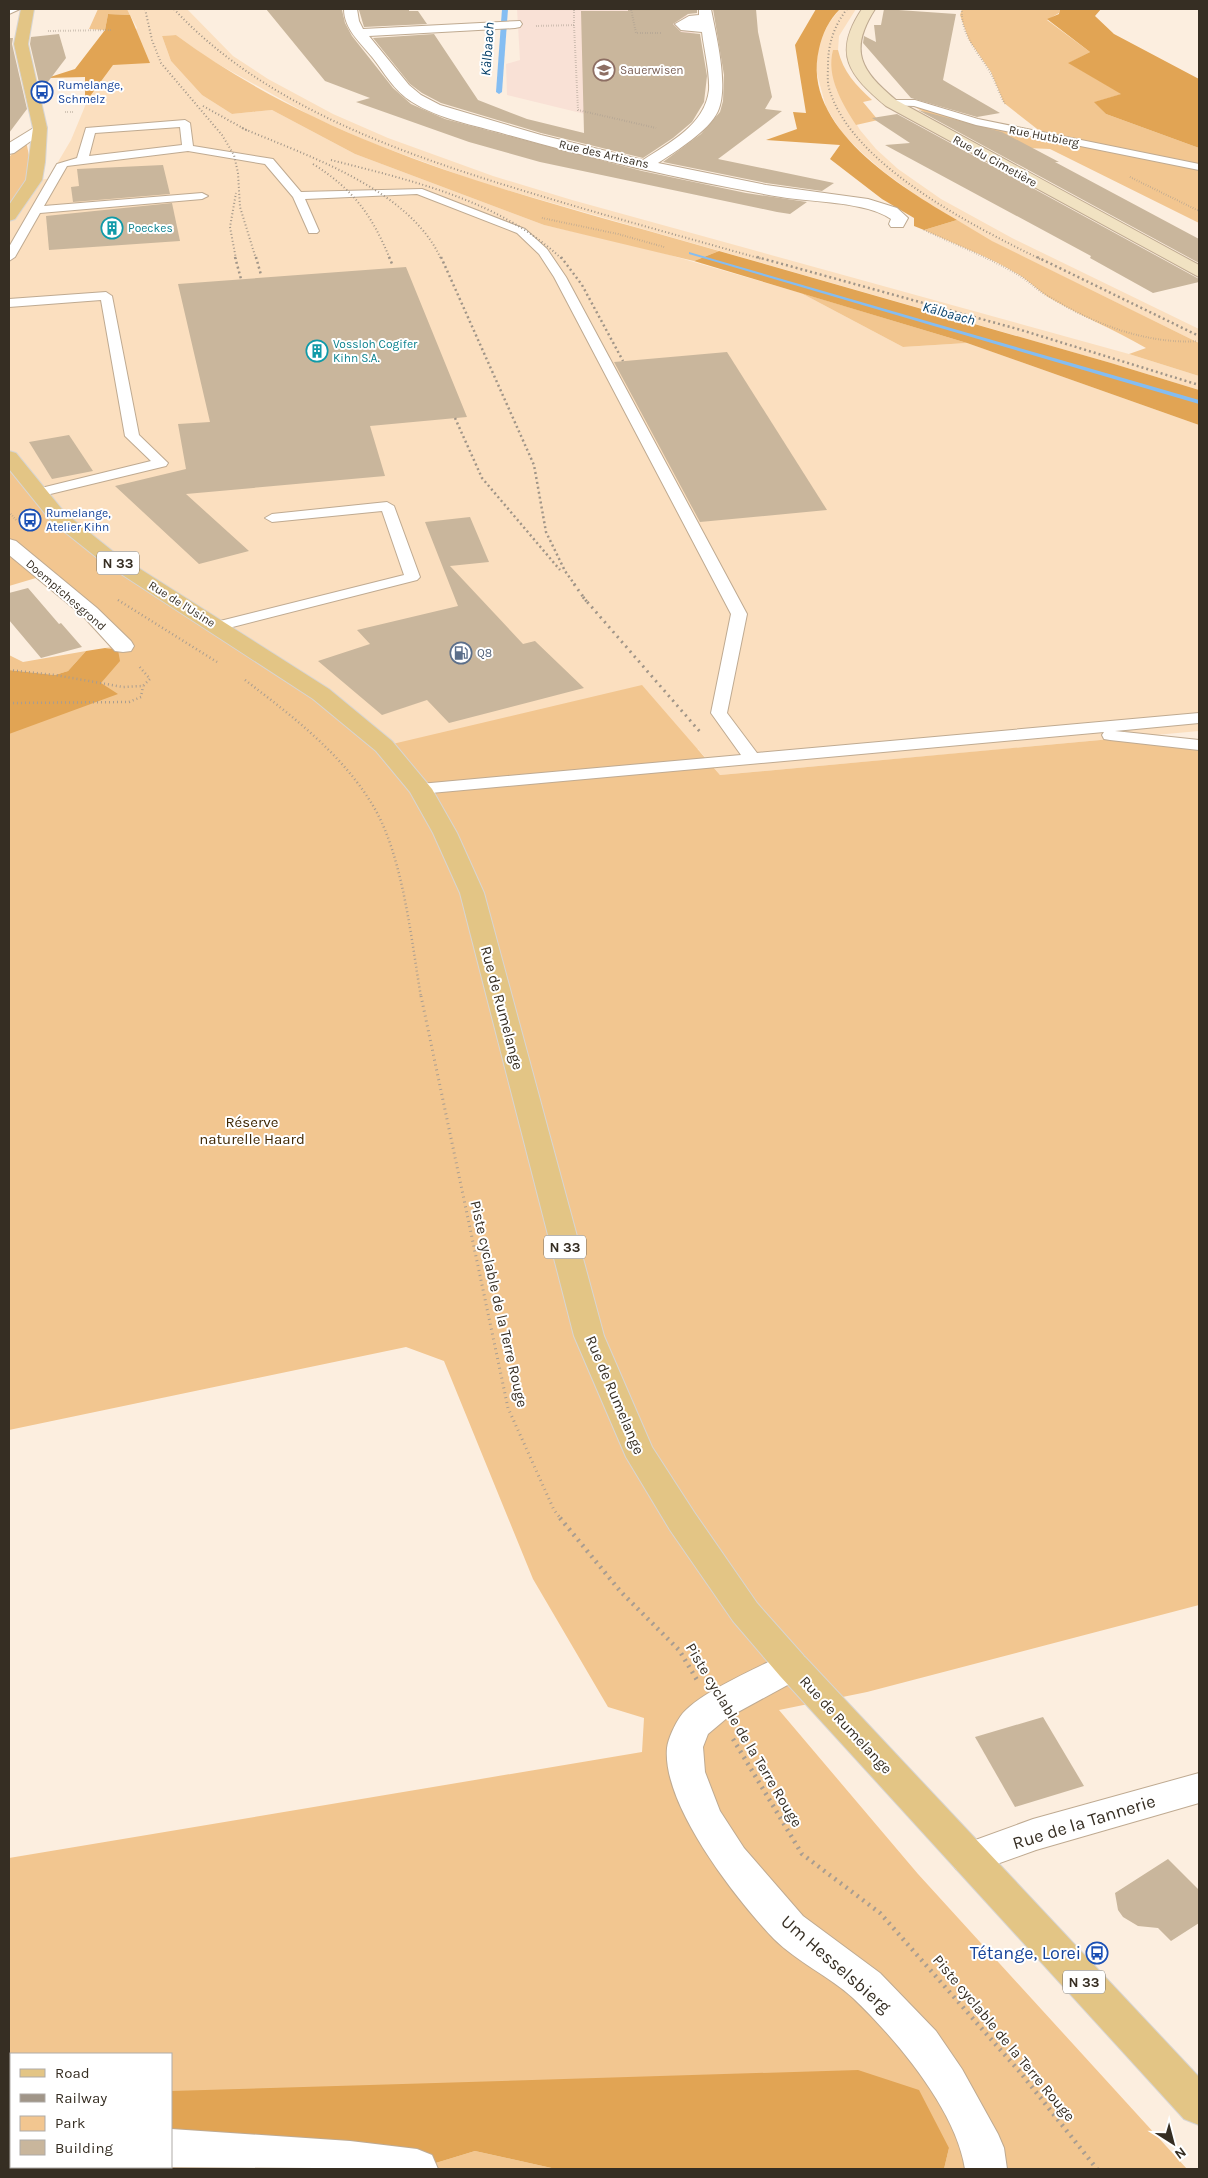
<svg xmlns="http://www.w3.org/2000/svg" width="1208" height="2178" font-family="Karla,sans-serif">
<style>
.built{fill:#fbdfbf}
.education{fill:#f9e1d6}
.green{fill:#f2c690}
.forest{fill:#e1a454}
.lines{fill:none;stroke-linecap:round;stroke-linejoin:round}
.stream{fill:#84bdf2;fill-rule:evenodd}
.building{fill:#c9b69c}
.lane-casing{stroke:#bfaa91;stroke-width:2}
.street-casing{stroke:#bfaa91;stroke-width:2}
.secondary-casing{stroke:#bfaa91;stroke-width:2}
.primary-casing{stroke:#d7d5d3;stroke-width:2}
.path-far3{stroke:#a99d90;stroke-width:2;stroke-dasharray:0.5 2;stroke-linecap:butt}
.path-far2{stroke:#a99d90;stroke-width:2.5;stroke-dasharray:1 3;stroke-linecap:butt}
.path-far1{stroke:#a99d90;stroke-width:3;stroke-dasharray:1 4;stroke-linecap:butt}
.path{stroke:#a99d90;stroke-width:4.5;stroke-dasharray:2 5;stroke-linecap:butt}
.lane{fill:#fff;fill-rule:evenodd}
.street{fill:#fff;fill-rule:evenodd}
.secondary{fill:#f1e2c2;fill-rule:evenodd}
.primary{fill:#e3c585;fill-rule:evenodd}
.rail-far2{stroke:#a09588;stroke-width:2;stroke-dasharray:1 2.5;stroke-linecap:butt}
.rail-far1{stroke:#a09588;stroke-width:2.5;stroke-dasharray:2 3;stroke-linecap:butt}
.rail{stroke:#a09588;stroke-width:3;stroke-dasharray:2 4.5;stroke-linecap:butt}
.labels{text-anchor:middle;stroke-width:4;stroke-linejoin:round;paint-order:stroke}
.far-education-label{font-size:12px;fill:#785e54;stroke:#fff;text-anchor:start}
.far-transit-label{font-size:12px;fill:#164399;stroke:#fff;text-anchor:start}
.far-street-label{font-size:12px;fill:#362e23;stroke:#fff}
.far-culture-label{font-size:12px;fill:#0d838f;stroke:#fff;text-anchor:start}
.far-service-label{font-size:12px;fill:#4e5e75;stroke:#fff;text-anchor:start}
.far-water-label{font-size:14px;font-style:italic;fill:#06406a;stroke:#fff}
.shield{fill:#fff;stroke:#726d65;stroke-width:1}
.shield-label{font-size:14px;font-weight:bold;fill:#362e23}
.street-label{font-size:15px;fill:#362e23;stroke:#fff}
.park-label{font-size:15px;fill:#3f2703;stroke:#fff}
.near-street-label{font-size:18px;fill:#362e23;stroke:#fff}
.near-transit-label{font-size:18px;fill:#164399;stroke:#fff;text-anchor:end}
</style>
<rect width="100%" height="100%" fill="#fceedf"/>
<g class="built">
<polygon points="127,9 187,9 233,56 268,79 333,114 388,138 493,176 572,200 1129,354 1199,376 1199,390 1111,363 479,182 372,143 315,118 209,59 176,35 162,36 171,61 202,95 232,114 272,110 355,154 544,225 642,247 801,293 903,347 967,343 1199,425 1199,731 720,775 698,749 384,746 108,557 38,493 9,457 9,216 34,180 48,179 71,140 88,99 137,28"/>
<polygon points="840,9 856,9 839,36 838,50 833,50 836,89 860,130 876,149 898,169 941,199 1012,238 1199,329 1199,343 991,241 927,203 884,172 860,151 842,133 826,107 817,74 816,59 821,39 829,23"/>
</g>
<polygon class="education" points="517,9 689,9 686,18 680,19 675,24 680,28 694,31 705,88 675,136 507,95 506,64 520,60"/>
<g class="green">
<polygon points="98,9 127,9 130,15 108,14 105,30 89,29"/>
<polygon points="962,9 1060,9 1059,13 1047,20 1090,52 1069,63 1122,94 1095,102 1106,114 1199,148 1199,223 1050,149 987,146 913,106 915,103 937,112 1041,132 1004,103 991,72 969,40 960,15"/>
<path d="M176 35C335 153 532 197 719 251L694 261 544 225 355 154 272 110 232 114 202 95 171 61 162 36Z"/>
<path d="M833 50H838C843 72 856 85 872 100L863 102 878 120 856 125C842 103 826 77 833 50Z"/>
<polygon points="26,141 34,180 9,216 9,157"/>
<path d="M957 220 992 241 1199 343V376L1129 354 1146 348C1114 329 1080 316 1048 297 1039 291 1030 282 1021 276 991 257 956 245 924 230Z"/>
<polygon points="801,293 967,343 903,347"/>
<polygon points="9,457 58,517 384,746 642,685 720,775 1133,737 1199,745 1199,1605 867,1692 779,1710 918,1874 1187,2169 944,2169 949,2148 171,2091 171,2054 11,2054 11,2080 9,2080 9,1858 642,1752 644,1718 608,1707 533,1579 444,1361 406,1347 9,1430 9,722 100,683 118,650 105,648 122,646 46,575 9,586"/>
<polygon points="86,651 68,671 55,675 9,670 9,655 23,662"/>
<polygon points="9,2135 11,2135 11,2167 171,2167 278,2156 281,2169 9,2169"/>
<polygon points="475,2151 556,2169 416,2169"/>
</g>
<g class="forest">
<path d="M816 9H840C829 20 822 34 819 49 800 127 901 187 957 220L924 230 914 226V218L882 199 830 159 840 145 766 140 797 129 793 112 806 113 795 45Z"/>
<polygon points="1060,9 1101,9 1095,16 1114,34 1199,79 1199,148 1106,114 1094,102 1121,94 1068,63 1090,52 1047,19 1059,14"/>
<polygon points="108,14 130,15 150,63 113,65 88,99 85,99 85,77 47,78 75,69 105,30"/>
<polygon points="719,251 1111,363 1199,390 1199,425 967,343 694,261"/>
<polygon points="105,648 118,650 120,661 101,683 118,694 9,734 9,670 55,675 68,671 86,651"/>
<polygon points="858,2070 919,2090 949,2148 944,2169 556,2169 475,2151 416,2169 281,2169 278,2156 171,2148 171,2091"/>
</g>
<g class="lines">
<g class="stream">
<polygon points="502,9 508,9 502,92 499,94 496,92"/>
<polygon points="689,252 1199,400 1199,404 689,254"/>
</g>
</g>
<g class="building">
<polygon points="266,9 342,10 345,23 352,36 393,88 411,104 445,119 642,171 746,193 807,202 790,214 777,212 540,162 469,142 356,102 370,98 325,81"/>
<polygon points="409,9 409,11 418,11 427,24 364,27 359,10"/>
<polygon points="628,9 697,9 697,13 688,14 673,24 681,32 700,34 707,76 704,102 692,122 673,138 643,158 541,133 441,103 422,93 410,84 373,38 434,34 478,100 527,119 584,133 581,11 628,11"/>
<polygon points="713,9 756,9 758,32 772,97 765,109 782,111 718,159 834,183 822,191 766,183 663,162 701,134 720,112 723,101 724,75"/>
<polygon points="884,9 956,14 943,80 1000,113 977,117 911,98 863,43 864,36 876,42 874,25 881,25"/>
<polygon points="59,34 66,58 41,91 30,44 31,37"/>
<polygon points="9,38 13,38 12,44 27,109 9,133"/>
<polygon points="918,110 1002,132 1059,162 1055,162 1199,239 1199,263"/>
<polygon points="897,114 1199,279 1199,282 1153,293 1090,258 1091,256 885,145 910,143 872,118"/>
<polygon points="163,165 170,194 73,202 71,187 79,186 77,169"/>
<polygon points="172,203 180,241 49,250 46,216"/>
<polygon points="406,267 467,417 370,426 385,476 186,494 249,551 199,564 115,486 186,469 178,424 210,422 178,284"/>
<polygon points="727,352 827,510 700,522 614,362"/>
<polygon points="69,435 93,471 52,479 29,442"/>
<polygon points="470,517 489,562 450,566 523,644 535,641 584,688 449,723 427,700 382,715 318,661 370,644 357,630 458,606 425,522"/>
<polygon points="28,588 59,624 61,623 82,647 41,658 9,620 9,593"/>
<polygon points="1043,1717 1084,1786 1015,1807 975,1737"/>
<polygon points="1168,1859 1199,1890 1199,1923 1171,1941 1158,1928 1138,1926 1123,1917 1118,1910 1115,1893"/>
</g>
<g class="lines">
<g class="lane-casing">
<g id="lane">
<polygon points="891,100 915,100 978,119 1199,164 1199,170 976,125 914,106 887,105 886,103"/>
<path d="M185 120 190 123 193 146 273 159 301 192 422 189 525 229 547 249 566 277 747 614 727 713 757 753 1199 713V723L1115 731 1199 740V750L1110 740 1104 739 1102 735 1104 732 420 794 414 793 411 789 414 785 420 784 741 755 711 713 731 614 554 277 539 254 517 233 417 194 305 199 319 231 317 233H309L293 197 265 164 188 151 67 166 44 206 202 193 208 196 202 199 40 213 15 257 9 261V247L57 164 77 158 86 128ZM180 127 182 145 89 156 95 133Z"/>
<polygon points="106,292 112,296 139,435 168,463 166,466 38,497 33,496 31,493 33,490 151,461 125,436 101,300 9,307 9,299"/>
<polygon points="387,502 394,506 420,577 417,580 217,631 212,629 209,626 212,623 404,575 382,511 272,522 265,518 272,514"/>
</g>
</g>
<g class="street-casing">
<g id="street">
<polygon points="9,9 20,9 9,14"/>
<path d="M344 9H357L359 21 363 29 520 21 522 24 520 27 515 28 369 36 409 85 421 95 440 105 541 135 643 160C669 143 705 125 709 90 710 72 704 50 702 32L681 30 675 24 689 16 699 15V9H711C716 35 729 86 718 111 709 131 676 151 658 163L766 185 868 199 897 208 908 218 903 227H891L889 224 891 219C867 202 812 202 781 197 688 181 596 160 505 134 474 125 439 119 412 102 394 91 384 72 372 57 360 42 344 29 344 9Z"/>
<polygon points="40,124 45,125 47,128 45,131 14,153 9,154 9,143"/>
<polygon points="9,539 16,541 97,608 131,641 134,646 131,651 123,652 115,651 83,616 9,555"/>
<path d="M792 1652 804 1656 810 1666 804 1676 727 1718 708 1734 703 1747 705 1772 720 1811 744 1848 803 1916 880 1973 936 2031 962 2069 998 2134 1004 2148 1007 2169H965C956 2110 896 2039 853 1998 829 1976 797 1962 774 1939 736 1899 662 1805 667 1748 668 1739 675 1724 680 1717 696 1694 754 1670 780 1656Z"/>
<polygon points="1199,1773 1199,1803 1036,1850 969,1874 956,1869 950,1858 956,1847 1033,1819"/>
<rect x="9" y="2116" width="2" height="38"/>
<polygon points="171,2129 350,2141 417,2149 432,2155 438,2169 171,2167"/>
</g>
</g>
<g class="secondary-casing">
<path id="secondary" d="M862 9H875C848 51 861 71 896 100L1199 265V277L886 106C849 75 832 54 862 9Z"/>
</g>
<g class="primary-casing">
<g id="primary">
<polygon points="21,9 34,9 28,44 47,128 45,162 42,180 15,219 9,221 9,205 26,180 33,128 14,44"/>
<polygon points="9,451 16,453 65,513 115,553 329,689 392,741 432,789 457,833 484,893 604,1336 652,1447 694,1512 757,1603 804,1656 1199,2077 1199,2125 1184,2119 780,1676 733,1621 670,1530 626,1457 574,1336 460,893 433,833 410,792 376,751 313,699 101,561 51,521 9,469"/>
</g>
</g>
<g class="path-far3">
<polyline points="602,9 631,9 636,33 661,33"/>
<path d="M962 9C960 34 978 52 990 72 996 82 999 94 1005 104"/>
<polyline points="574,25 578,110 656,128"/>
<polyline points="536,26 574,25 574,9"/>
<polyline points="48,31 112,30"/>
<polyline points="65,112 75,112"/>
<polyline points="1130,177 1199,211"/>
<polyline points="542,218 618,234 664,247"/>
<path d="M924 230C956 245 990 258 1020 276 1030 282 1038 291 1048 296 1091 323 1147 345 1199 341"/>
<polyline points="9,512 17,521"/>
</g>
<g class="path-far2">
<polyline points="118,600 217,662"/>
<polyline points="9,670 55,675 123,687 143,686 150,679 138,665"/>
<path d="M245 680C292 716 340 752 372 804 403 854 411 939 421 997"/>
<polyline points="9,703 129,702 141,697 143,686"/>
</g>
<polyline class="path-far1" points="421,996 508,1408 554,1510 561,1519"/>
<g class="path">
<polyline points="560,1518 621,1592 679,1650 697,1680"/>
<polyline points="733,1739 802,1854 880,1913 1020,2072 1097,2169"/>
</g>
<use href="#lane" class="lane"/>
<use href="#street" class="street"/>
<use href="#secondary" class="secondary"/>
<use href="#primary" class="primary"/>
<g class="rail-far2">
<polyline points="145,9 152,40 161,63 222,135 234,155 238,173 240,207 256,259"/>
<path d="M174 9C269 112 420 160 551 199 621 220 691 239 762 259"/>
<path d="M847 9C834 26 828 44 828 65 828 72 827 81 829 88 850 164 973 226 1040 259"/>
<polyline points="203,106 248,131"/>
<path d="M242 128C307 156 410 189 441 259"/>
<path d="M331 160C413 181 499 200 562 259"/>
<path d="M313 164C353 189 372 215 390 259"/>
<polyline points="236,259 230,227 236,193"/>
</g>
<g class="rail-far1">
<polyline points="235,257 241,279"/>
<polyline points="256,257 261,275"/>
<polyline points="389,257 393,266"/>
<polyline points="441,257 534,465 546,532 565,571 575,585"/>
<polyline points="561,257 582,285 623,361"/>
<polyline points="757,257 1021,330 1199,385"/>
<polyline points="1037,257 1199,336"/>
<polyline points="455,418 482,478 560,570"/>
</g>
<g class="rail">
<polyline points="574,584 587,602"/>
<polyline points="583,597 701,733"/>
</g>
</g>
<defs>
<g id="school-ring" transform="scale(1.125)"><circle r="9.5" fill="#fff" stroke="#8d6e63" stroke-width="1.5"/><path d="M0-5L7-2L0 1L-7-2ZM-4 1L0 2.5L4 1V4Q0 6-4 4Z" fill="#8d6e63"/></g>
<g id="bus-ring" transform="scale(1.125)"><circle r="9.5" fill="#fff" stroke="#1a4fb4" stroke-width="1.5"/><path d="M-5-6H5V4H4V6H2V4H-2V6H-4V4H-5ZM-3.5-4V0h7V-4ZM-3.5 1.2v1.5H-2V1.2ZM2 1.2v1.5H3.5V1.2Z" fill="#1a4fb4"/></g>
<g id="building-ring" transform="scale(1.125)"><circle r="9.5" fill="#fff" stroke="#0f9aa8" stroke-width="1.5"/><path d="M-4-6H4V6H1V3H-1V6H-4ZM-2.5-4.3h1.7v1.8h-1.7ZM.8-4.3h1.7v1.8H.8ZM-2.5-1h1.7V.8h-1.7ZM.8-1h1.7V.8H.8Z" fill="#0f9aa8"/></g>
<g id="fuel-ring" transform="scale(1.125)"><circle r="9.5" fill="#fff" stroke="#5c6f8a" stroke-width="1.5"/><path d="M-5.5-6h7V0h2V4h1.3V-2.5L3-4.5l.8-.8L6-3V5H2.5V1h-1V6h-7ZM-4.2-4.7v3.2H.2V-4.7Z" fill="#5c6f8a"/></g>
</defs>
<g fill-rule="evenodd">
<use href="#school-ring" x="604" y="70"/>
<use href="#bus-ring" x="42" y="92"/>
<use href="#building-ring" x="112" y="228"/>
<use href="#building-ring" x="317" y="351"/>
<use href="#bus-ring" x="30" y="520"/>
<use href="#fuel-ring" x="461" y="653"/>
<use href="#bus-ring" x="1097" y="1953"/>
</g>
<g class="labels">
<g class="far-education-label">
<text x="620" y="74">Sauerwisen</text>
</g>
<g class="far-transit-label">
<text x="58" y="89">Rumelange,<tspan x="58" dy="14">Schmelz</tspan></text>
<text x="46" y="517">Rumelange,<tspan x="46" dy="14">Atelier Kihn</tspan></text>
</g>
<g class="far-street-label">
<text transform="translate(1044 136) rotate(11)" y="4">Rue Hutbierg</text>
<text transform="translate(604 154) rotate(13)" y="4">Rue des Artisans</text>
<text transform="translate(995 161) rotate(29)" y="4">Rue du Cimetière</text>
<text transform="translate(66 595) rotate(41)" y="4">Doemptchesgrond</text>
<text transform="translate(182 604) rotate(32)" y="4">Rue de l'Usine</text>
</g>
<g class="far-culture-label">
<text x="128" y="232">Poeckes</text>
<text x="333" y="348">Vossloh Cogifer<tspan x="333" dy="14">Kihn S.A.</tspan></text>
</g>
<g class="far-service-label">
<text x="477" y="657">Q8</text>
</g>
<g class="far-water-label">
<text transform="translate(487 49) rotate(-86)" y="5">Kälbaach</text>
<text transform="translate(949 313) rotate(16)" y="5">Kälbaach</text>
</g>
<g class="shield">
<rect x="97" y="551.5" width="42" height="23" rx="4"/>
<rect x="544" y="1235.5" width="42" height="23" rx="4"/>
<rect x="1063" y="1970.5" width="42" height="23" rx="4"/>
</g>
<g class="shield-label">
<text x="118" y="568">N 33</text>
<text x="565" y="1252">N 33</text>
<text x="1084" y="1987">N 33</text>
</g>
<g class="street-label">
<text transform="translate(502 1008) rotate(75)" y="5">Rue de Rumelange</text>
<text transform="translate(499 1304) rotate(77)" y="5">Piste cyclable de la Terre Rouge</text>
<text transform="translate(615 1395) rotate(67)" y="5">Rue de Rumelange</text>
<text transform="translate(846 1725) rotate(47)" y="5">Rue de Rumelange</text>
<text transform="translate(744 1735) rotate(59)" y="5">Piste cyclable de la Terre Rouge</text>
<text transform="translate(1004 2038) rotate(50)" y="5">Piste cyclable de la Terre Rouge</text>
</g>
<g class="park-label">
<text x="252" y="1127">Réserve<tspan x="252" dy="17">naturelle Haard</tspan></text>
</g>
<g class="near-street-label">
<text transform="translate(1084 1822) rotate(-17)" y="6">Rue de la Tannerie</text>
<text transform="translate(836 1964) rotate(41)" y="6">Um Hesselsbierg</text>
</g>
<g class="near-transit-label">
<text x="1081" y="1959">Tétange, Lorei</text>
</g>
</g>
<rect width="1208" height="2178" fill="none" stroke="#362e23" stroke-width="20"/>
<rect x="10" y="2053" width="162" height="115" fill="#ffffff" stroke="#afaba7"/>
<rect x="20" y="2069" width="25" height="8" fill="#e3c585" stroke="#afaba7"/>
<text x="55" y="2078" font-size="15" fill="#362e23">Road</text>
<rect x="20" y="2094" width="25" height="8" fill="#a09588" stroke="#afaba7"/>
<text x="55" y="2103" font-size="15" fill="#362e23">Railway</text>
<rect x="20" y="2116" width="25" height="15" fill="#f2c690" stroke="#afaba7"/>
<text x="55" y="2128" font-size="15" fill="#362e23">Park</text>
<rect x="20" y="2140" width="25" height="15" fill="#c9b69c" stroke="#afaba7"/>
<text x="55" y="2153" font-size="15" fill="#362e23">Building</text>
<g transform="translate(1173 2143) rotate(144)" stroke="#ffffff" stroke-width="4" paint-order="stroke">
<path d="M0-4L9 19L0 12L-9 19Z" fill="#362e23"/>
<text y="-8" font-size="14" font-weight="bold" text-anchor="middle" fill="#362e23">N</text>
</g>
</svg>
